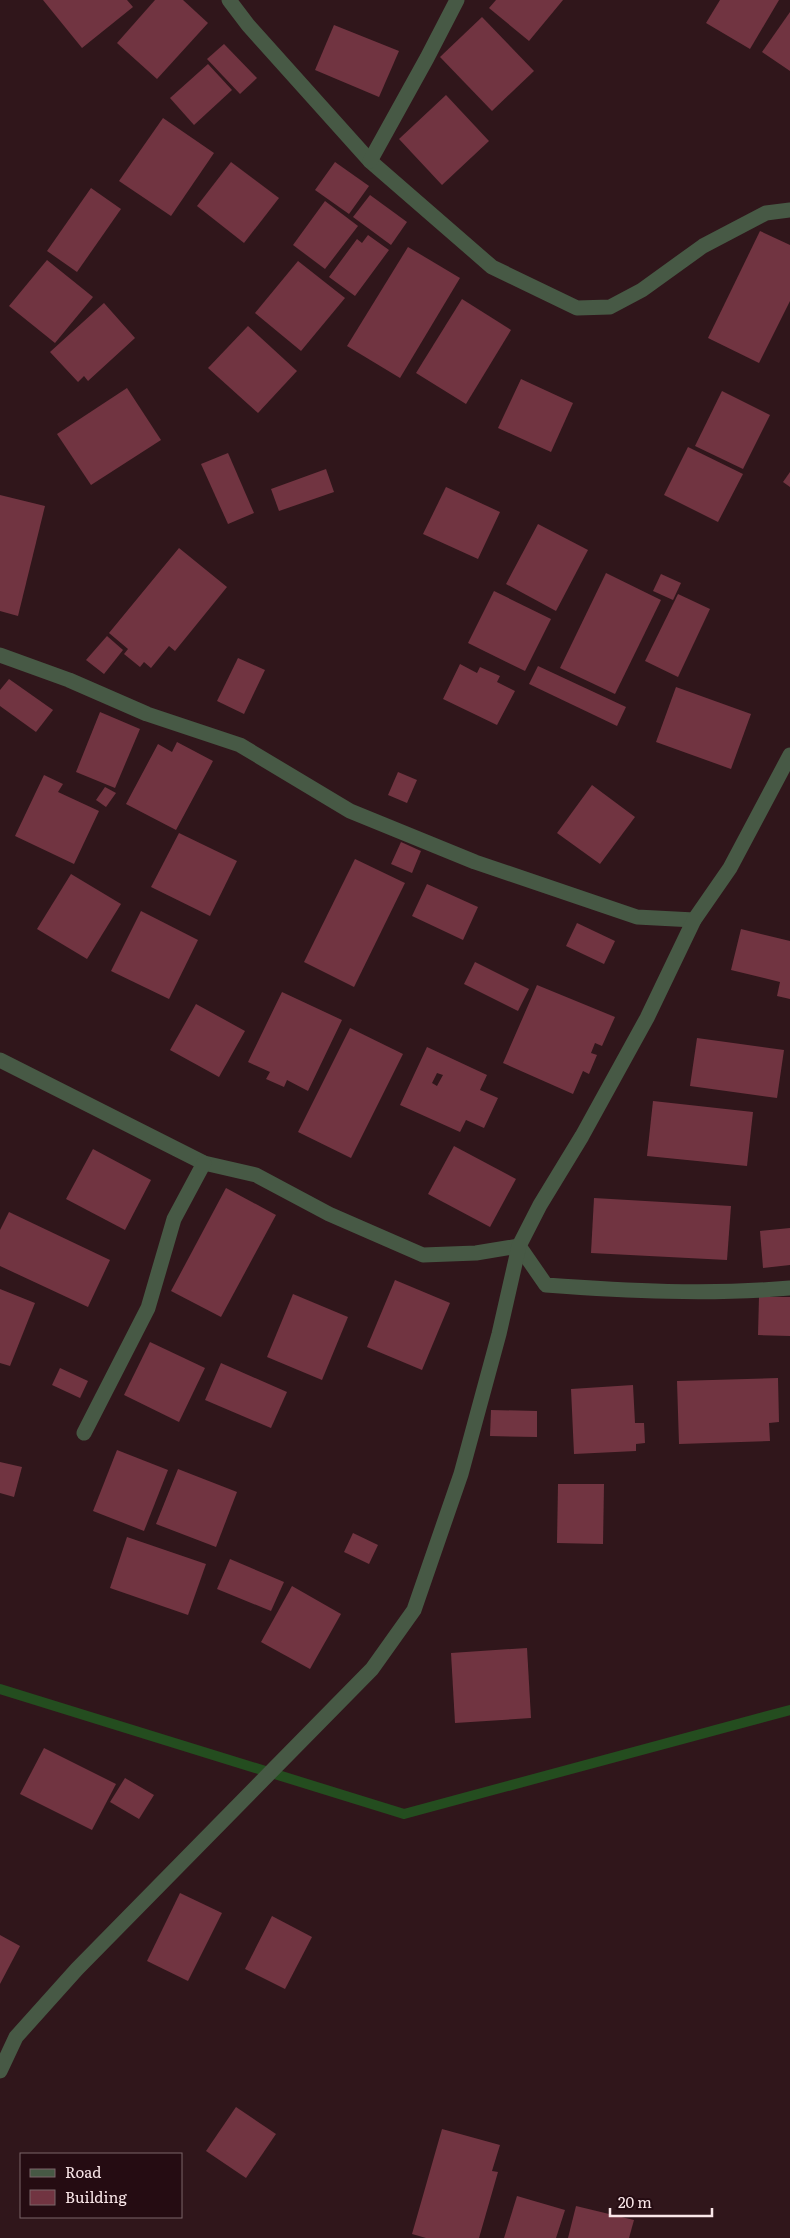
<svg xmlns="http://www.w3.org/2000/svg" width="790" height="2238" font-family="Literata,serif">
<style>
.lines{fill:none;stroke-linecap:round;stroke-linejoin:round}
.stream{stroke:#244d1f;stroke-width:10}
.building{fill:#713441;fill-rule:evenodd}
.minor{stroke:#475945;stroke-width:15}
</style>
<rect width="100%" height="100%" fill="#30161b"/>
<g class="lines">
<polyline class="stream" points="0,1689 404,1814 790,1710"/>
</g>
<g class="building">
<polygon points="43,0 127,0 133,7 82,48"/>
<polygon points="155,0 183,0 208,23 157,79 117,43"/>
<polygon points="496,0 563,0 529,41 489,8"/>
<polygon points="720,0 779,0 750,49 706,23"/>
<polygon points="790,12 790,71 762,52"/>
<polygon points="482,17 534,71 492,111 440,57"/>
<polygon points="334,25 399,51 379,97 315,70"/>
<polygon points="224,44 257,78 240,94 207,59"/>
<polygon points="208,64 232,90 194,125 170,98"/>
<polygon points="446,95 489,141 442,185 399,139"/>
<polygon points="163,118 214,153 171,216 119,181"/>
<polygon points="231,162 279,198 244,243 197,206"/>
<polygon points="335,162 369,186 349,214 315,190"/>
<polygon points="91,188 121,209 77,272 47,251"/>
<polygon points="370,195 407,222 391,245 353,217"/>
<polygon points="325,201 358,226 325,269 293,245"/>
<polygon points="760,231 790,245 790,301 759,363 708,338"/>
<polygon points="368,235 389,250 355,296 329,277 357,239 362,243"/>
<polygon points="408,247 460,278 400,378 347,346"/>
<polygon points="47,260 93,297 55,343 9,306"/>
<polygon points="298,261 345,298 301,351 255,313"/>
<polygon points="462,299 511,330 466,404 416,373"/>
<polygon points="104,303 135,338 88,381 84,376 78,382 50,352"/>
<polygon points="248,326 297,371 258,413 208,368"/>
<polygon points="521,379 573,403 551,452 498,428"/>
<polygon points="127,388 161,440 91,485 57,434"/>
<polygon points="722,391 770,415 743,469 695,446"/>
<polygon points="688,447 743,474 718,522 664,495"/>
<polygon points="228,453 254,513 228,524 201,464"/>
<polygon points="326,469 334,492 279,511 271,489"/>
<polygon points="790,472 790,487 783,482"/>
<polygon points="446,487 500,512 478,559 423,534"/>
<polygon points="0,495 45,506 18,616 0,611"/>
<polygon points="538,524 588,550 556,611 506,584"/>
<polygon points="179,548 227,587 175,651 169,646 151,668 144,662 140,667 124,654 128,649 109,633"/>
<polygon points="606,573 661,600 615,694 560,668"/>
<polygon points="661,574 681,583 673,600 653,591"/>
<polygon points="494,591 551,619 525,671 468,643"/>
<polygon points="678,594 710,609 678,677 645,661"/>
<polygon points="107,636 123,650 104,674 86,660"/>
<polygon points="238,658 265,670 244,714 217,701"/>
<polygon points="460,664 477,673 480,667 500,676 497,682 515,691 497,725 443,699"/>
<polygon points="538,666 626,707 617,726 529,684"/>
<polygon points="9,679 53,710 36,732 0,706 0,690"/>
<polygon points="676,687 751,714 731,769 656,742"/>
<polygon points="100,712 140,729 115,788 76,772"/>
<polygon points="177,742 213,761 176,830 126,804 158,744 172,752"/>
<polygon points="398,772 417,780 407,803 388,795"/>
<polygon points="44,775 63,784 58,792 99,811 74,864 15,836"/>
<polygon points="592,785 635,817 600,864 557,833"/>
<polygon points="105,787 116,793 106,807 96,800"/>
<polygon points="179,833 237,861 210,916 151,887"/>
<polygon points="401,842 421,851 412,873 391,864"/>
<polygon points="355,859 405,883 354,987 304,962"/>
<polygon points="71,874 121,904 87,959 37,929"/>
<polygon points="427,884 478,907 463,940 412,916"/>
<polygon points="141,911 198,940 169,999 111,971"/>
<polygon points="577,923 615,941 604,964 566,946"/>
<polygon points="741,929 790,941 790,999 777,996 780,982 731,970"/>
<polygon points="475,962 529,989 518,1011 464,984"/>
<polygon points="537,985 615,1017 602,1046 595,1043 591,1053 597,1055 589,1074 583,1071 573,1094 503,1063"/>
<polygon points="282,992 342,1020 308,1091 287,1080 284,1087 266,1079 270,1072 248,1062"/>
<polygon points="196,1004 245,1031 219,1077 170,1050"/>
<polygon points="350,1028 403,1054 351,1158 298,1132"/>
<polygon points="697,1038 784,1050 777,1098 690,1086"/>
<path d="M427 1047 487 1075 480 1090 498 1098 484 1128 466 1120 460 1132 400 1105ZM437 1073 443 1075 437 1086 432 1083Z"/>
<polygon points="653,1101 753,1112 747,1166 647,1156"/>
<polygon points="454,1146 516,1179 490,1227 428,1194"/>
<polygon points="93,1149 151,1180 125,1230 66,1199"/>
<polygon points="226,1188 276,1215 221,1317 171,1291"/>
<polygon points="594,1198 731,1206 727,1260 591,1253"/>
<polygon points="9,1212 110,1260 88,1307 0,1266 0,1230"/>
<polygon points="790,1228 790,1265 763,1268 760,1231"/>
<polygon points="395,1280 450,1303 422,1370 367,1347"/>
<polygon points="0,1289 35,1303 10,1366 0,1363"/>
<polygon points="293,1294 348,1317 322,1380 267,1357"/>
<polygon points="759,1297 790,1297 790,1336 758,1335"/>
<polygon points="150,1342 205,1368 179,1422 124,1395"/>
<polygon points="221,1363 287,1392 271,1428 205,1400"/>
<polygon points="60,1368 88,1381 80,1398 52,1385"/>
<polygon points="778,1378 779,1422 769,1423 770,1441 679,1444 677,1381"/>
<polygon points="633,1385 635,1423 644,1423 645,1443 636,1444 636,1451 574,1454 571,1389"/>
<polygon points="491,1410 537,1411 537,1437 490,1436"/>
<polygon points="117,1450 168,1470 144,1531 93,1511"/>
<polygon points="0,1462 22,1467 14,1497 0,1493"/>
<polygon points="178,1469 237,1492 216,1547 156,1524"/>
<polygon points="558,1484 604,1484 603,1544 557,1543"/>
<polygon points="353,1533 378,1545 369,1564 344,1552"/>
<polygon points="127,1537 206,1564 188,1615 110,1588"/>
<polygon points="230,1559 284,1582 271,1611 217,1589"/>
<polygon points="292,1586 341,1614 310,1669 261,1642"/>
<polygon points="527,1648 531,1718 455,1723 451,1653"/>
<polygon points="44,1748 116,1784 92,1830 20,1794"/>
<polygon points="125,1778 154,1795 139,1819 110,1802"/>
<polygon points="180,1893 222,1913 188,1981 147,1961"/>
<polygon points="272,1916 312,1937 285,1989 245,1969"/>
<polygon points="0,1935 20,1946 0,1984"/>
<polygon points="236,2107 276,2134 246,2178 206,2151"/>
<polygon points="442,2129 500,2145 492,2171 498,2172 479,2238 426,2238 412,2234"/>
<polygon points="517,2196 565,2210 556,2238 504,2238"/>
<polygon points="576,2206 634,2220 629,2238 568,2238"/>
</g>
<g class="lines">
<g class="minor">
<polyline points="229,0 248,25 370,161 492,267 577,308 610,307 642,290 703,246 766,213 790,210"/>
<polyline points="370,161 427,58 457,0"/>
<polyline points="0,655 69,680 147,714 240,745 350,811 475,862 637,917 694,920"/>
<path d="M0 1060 204 1163 256 1175 329 1214 423 1255 476 1253 519 1246 546 1285C627 1291 709 1295 790 1288"/>
<polyline points="84,1433 148,1308 174,1219 204,1163"/>
<polyline points="0,2071 16,2037 77,1969 372,1669 414,1610 461,1474 499,1334 519,1246 540,1205 582,1136 647,1018 694,920 730,868 790,755"/>
</g>
</g>
<rect x="20" y="2153" width="162" height="65" fill="#250c12" stroke="#7a6468"/>
<rect x="30" y="2169" width="25" height="8" fill="#475945" stroke="#7a6468"/>
<text x="65" y="2178" font-size="15" fill="#fae7e9">Road</text>
<rect x="30" y="2190" width="25" height="15" fill="#713441" stroke="#7a6468"/>
<text x="65" y="2203" font-size="15" fill="#fae7e9">Building</text>
<path d="M610 2208v8h102v-8" fill="none" stroke="#fae7e9" stroke-width="2.5"/>
<text x="618" y="2208" font-size="15" fill="#fae7e9" stroke="#250c12" stroke-width="4" paint-order="stroke">20 m</text>
</svg>
